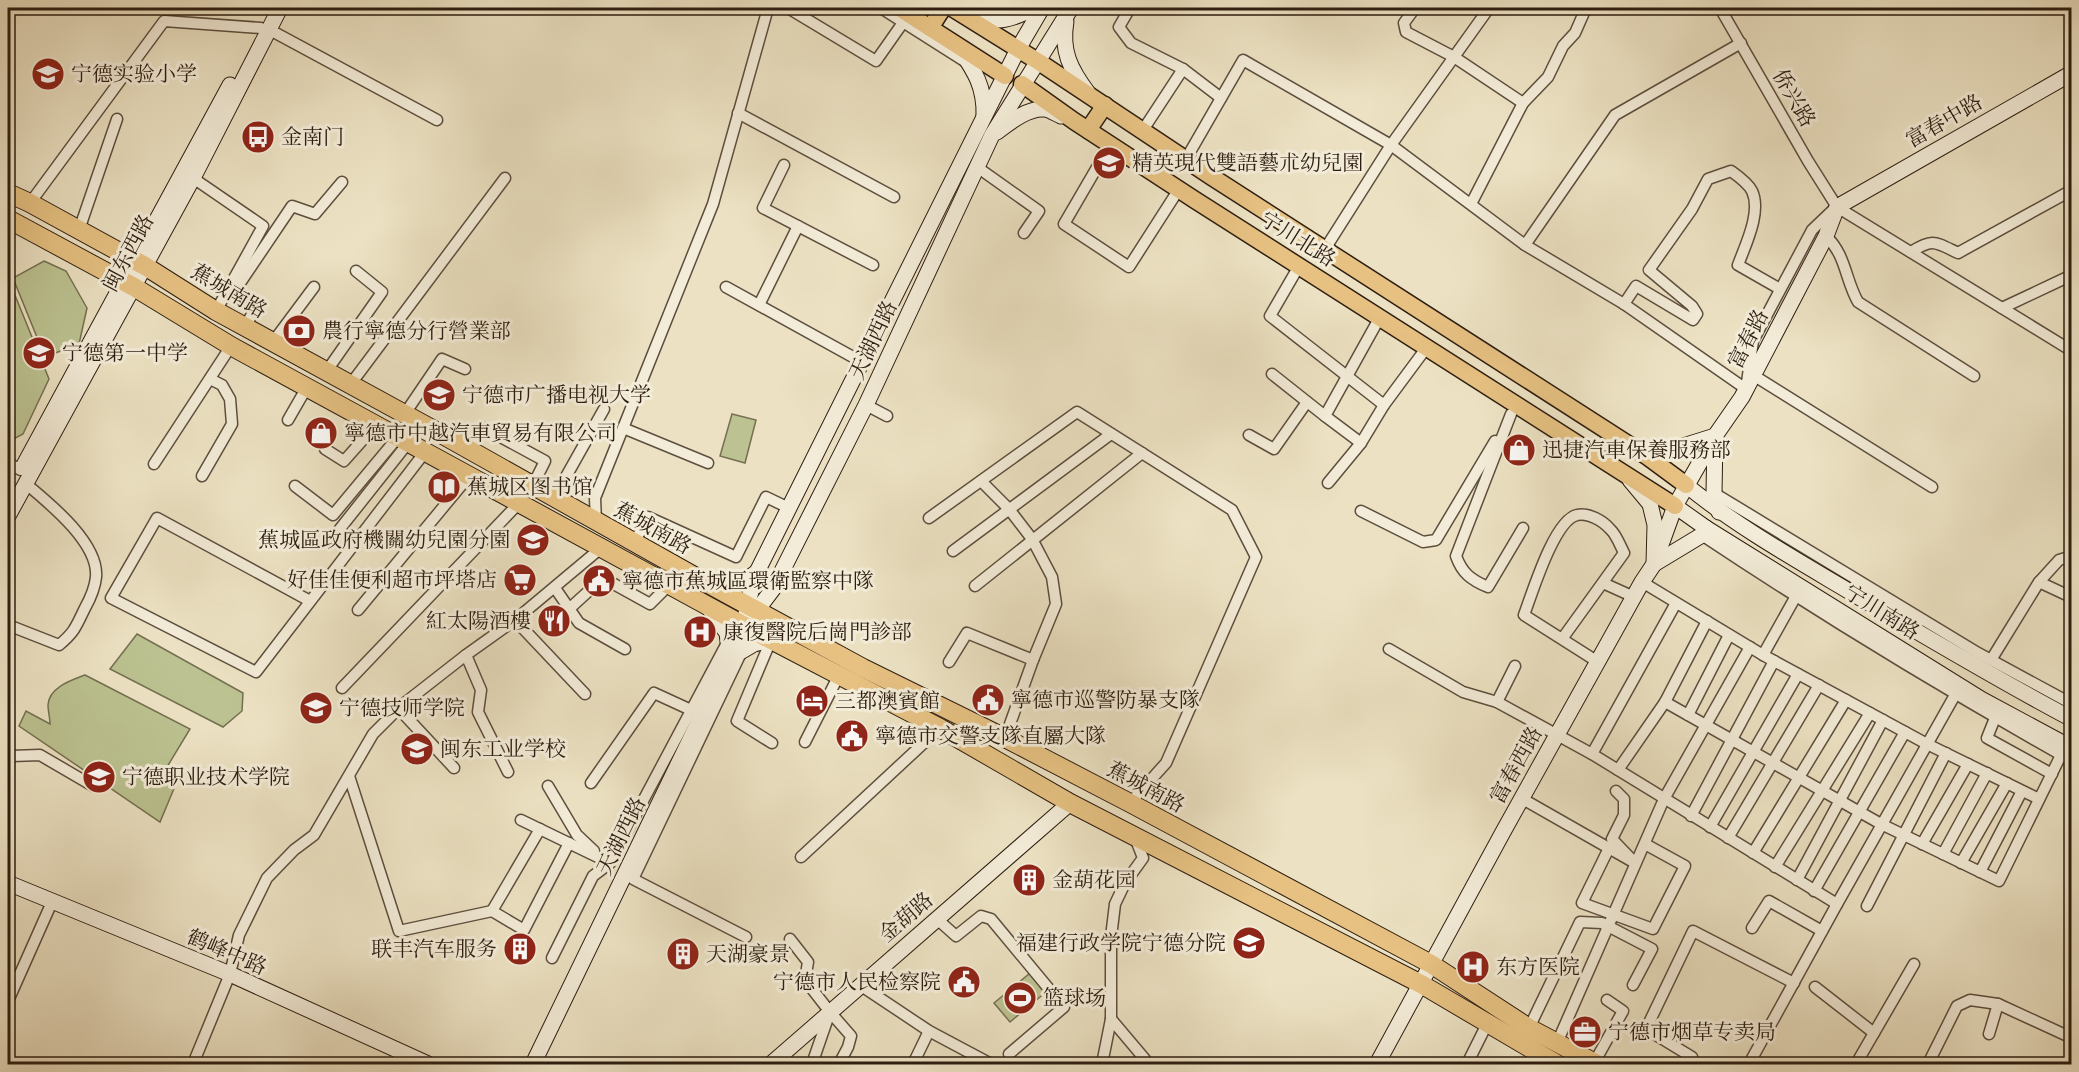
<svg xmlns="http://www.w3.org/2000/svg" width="2079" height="1072" font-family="'Sorts Mill Goudy','Noto Serif SC',serif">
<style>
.green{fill:#bcc291;stroke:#747051;stroke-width:1.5}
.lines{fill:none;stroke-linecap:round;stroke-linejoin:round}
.street-casing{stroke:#5d4e3e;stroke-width:13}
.secondary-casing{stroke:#2d1d11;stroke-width:17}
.primary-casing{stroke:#2d1d11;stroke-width:19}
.highway-casing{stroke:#2d1d11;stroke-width:20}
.street{stroke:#f3ecd8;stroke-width:10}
.secondary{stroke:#f3ecd8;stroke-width:15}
.primary{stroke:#e6c182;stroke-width:16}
.highway{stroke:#e6c182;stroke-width:18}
.labels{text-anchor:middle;stroke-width:6;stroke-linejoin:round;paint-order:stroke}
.poi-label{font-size:21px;fill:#2d1d11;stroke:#f3ecd8;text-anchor:start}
.street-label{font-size:21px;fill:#2d1d11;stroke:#f3ecd8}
</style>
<rect width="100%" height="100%" fill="#ece2c3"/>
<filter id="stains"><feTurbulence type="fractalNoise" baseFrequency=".00333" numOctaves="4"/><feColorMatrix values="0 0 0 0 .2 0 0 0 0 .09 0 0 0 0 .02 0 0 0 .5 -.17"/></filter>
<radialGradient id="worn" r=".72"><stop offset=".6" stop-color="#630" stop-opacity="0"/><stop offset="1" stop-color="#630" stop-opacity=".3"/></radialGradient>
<g class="green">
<polygon points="44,261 66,271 87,308 79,344 45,357 13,278"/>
<polygon points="8,278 49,379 23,434 8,442"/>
<polygon points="732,414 756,420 745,463 720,456"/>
<polygon points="137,634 243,693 242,711 223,727 110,669"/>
<path d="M85 675 190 729 167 767 178 779 160 822 19 726 26 711 50 724C50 718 48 711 48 705 49 687 72 680 85 675Z"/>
<polygon points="1030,973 1046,992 1010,1022 994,1003"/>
</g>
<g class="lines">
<g class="street-casing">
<g id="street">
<polyline points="788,8 876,61 909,14"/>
<polyline points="881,8 966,62"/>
<polyline points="973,8 993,21"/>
<polyline points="1130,8 1119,27 1131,43 1183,69 1221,98"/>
<polyline points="1415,8 1404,23 1406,32 1454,57 1523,103"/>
<polyline points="1720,8 1808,161 1837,207 2072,351"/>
<polyline points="270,30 437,120"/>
<polyline points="738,113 894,197"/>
<polyline points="1143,130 1183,69"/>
<polyline points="1110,145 1064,224 1129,267 1179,189"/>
<polyline points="1186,159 1243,60 1391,145 1525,245 1624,304 1746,389 1753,341 1812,230 1834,209"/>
<polyline points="784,165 763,208 873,265"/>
<polyline points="977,167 1039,211 1024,233"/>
<polyline points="193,178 263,226 216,311"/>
<polyline points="30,203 164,21 261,28"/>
<polyline points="1471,204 1523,103 1548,77 1563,46 1575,33 1586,8"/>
<polyline points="79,230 117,119"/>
<path d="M1826 236C1846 255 1845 279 1858 302L1974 376"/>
<polyline points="1525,245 1615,115 1741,43"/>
<polyline points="1325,249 1391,145 1489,8"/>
<path d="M1911 252C1933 238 1935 242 1958 253L2072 190"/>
<polyline points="1299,266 1270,316 1384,405 1427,347"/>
<polyline points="726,287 862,362"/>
<path d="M1624 304 1636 286 1693 320 1697 314 1692 306 1649 270 1692 209 1708 179 1731 171C1738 176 1748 183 1752 191 1762 212 1745 246 1738 265L1780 289"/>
<polyline points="759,305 798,226"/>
<polyline points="2002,308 2072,275"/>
<polyline points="1380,317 1325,416 1361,443 1384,405"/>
<polyline points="245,327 255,309 232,295 292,206 315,214 342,182"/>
<polyline points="273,342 314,287"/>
<polyline points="326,372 382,292 356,271"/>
<polyline points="1272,374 1325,416"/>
<polyline points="1753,375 1932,487"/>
<polyline points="350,385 505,178"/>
<polyline points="866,405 887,416"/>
<path d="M1511 414 1456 556C1462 573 1471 580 1488 587L1523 528"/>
<polyline points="404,415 442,359 465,369"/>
<polyline points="288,420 307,387"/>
<polyline points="623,428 708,463"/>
<polyline points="1249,435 1274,449 1307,402"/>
<polyline points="325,449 344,461 376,425"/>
<polyline points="468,451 484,428 545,461 532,487"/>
<polyline points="8,463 21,470"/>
<polyline points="154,464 231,346"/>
<polyline points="202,476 232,424 230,399 222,385 210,379"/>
<polyline points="981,481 1009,509 1032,539 1052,577 1056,604 1033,660 1005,738"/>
<polyline points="1328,483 1361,443"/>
<polyline points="295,486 333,515 398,437"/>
<polyline points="1714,493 1978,653 2072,704"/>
<polyline points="554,498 604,409"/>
<polyline points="1361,511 1423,542 1436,540 1495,441"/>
<polyline points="929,518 1077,412 1232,510 1256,557 1166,763 1130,803"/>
<polyline points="596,522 595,498 713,204 768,8"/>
<polyline points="339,530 408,443"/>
<path d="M1702 535C1822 615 1946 690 2072 761"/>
<polyline points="634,543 648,517 736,557 766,497 789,508"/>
<polyline points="953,551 1111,434"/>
<polyline points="1642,582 1763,655 1927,744 2039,799"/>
<polyline points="1603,583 1634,597"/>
<polyline points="975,586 1142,453"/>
<polyline points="555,588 579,623 625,649"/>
<polyline points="2069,596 2039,582 2059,560 2072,556"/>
<polyline points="310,601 157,518 111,598 256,672 425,452"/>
<polyline points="569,609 603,578 650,604 669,585"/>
<polyline points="358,610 469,476"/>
<polyline points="515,620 585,694"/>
<path d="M8 625 59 645C75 632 76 626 85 608 90 599 95 587 96 577 99 543 49 503 25 483"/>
<path d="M1562 639 1624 553C1620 545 1616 534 1610 529 1603 521 1588 512 1577 515 1554 520 1532 594 1524 615L1598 662"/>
<polyline points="771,640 737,721 772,743"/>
<polyline points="1389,649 1463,692 1497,702 1592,754 1837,904"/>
<polyline points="466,655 481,690 478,712 508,772"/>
<polyline points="1763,655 1796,596"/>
<polyline points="1991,660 2039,582"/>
<polyline points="949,662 967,633 1033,660"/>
<polyline points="342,688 519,503"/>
<polyline points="1497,702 1515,666"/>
<polyline points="1665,702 1881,824 1999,881 2061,755"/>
<polyline points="399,709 454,768"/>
<polyline points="1688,715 1729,635"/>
<polyline points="1995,718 1987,738 2052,774"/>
<polyline points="805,742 839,675"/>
<polyline points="8,754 12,756 40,755 93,786"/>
<polyline points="1592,754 1676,603"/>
<polyline points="1618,770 1665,702 1707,621"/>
<polyline points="349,776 399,931 492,911"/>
<polyline points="591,783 654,693 691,710"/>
<polyline points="548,786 577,835 594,851"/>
<polyline points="1521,798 1635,863 1612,839 1624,815 1624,799 1616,791"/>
<polyline points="1691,816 1774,661"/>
<polyline points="521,820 610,863 728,641"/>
<polyline points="1710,827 1798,674"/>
<polyline points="540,829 492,911 524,930 569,843"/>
<polyline points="1728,838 1819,685"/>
<polyline points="1922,844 1968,764"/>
<polyline points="1609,848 1582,903 1653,929 1685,866 1645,844"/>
<polyline points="1753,853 1846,700"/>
<polyline points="1943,854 1987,773"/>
<polyline points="801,857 940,728"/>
<polyline points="1961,863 2007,783"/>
<polyline points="1775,867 1870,713"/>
<polyline points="1980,872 2022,791"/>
<polyline points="1797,880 1883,720"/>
<polyline points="1814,891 1905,732"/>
<polyline points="1867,906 1946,753"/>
<polyline points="937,919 956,936 981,916 991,919 1064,1007 1009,1054"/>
<polyline points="1752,928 1769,901 1822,931"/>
<polyline points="746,937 633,879 752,630"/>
<polyline points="790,939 808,962 805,980 830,1012"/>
<polyline points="552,958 593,876 610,863"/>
<polyline points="860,985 929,1031 991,1064"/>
<polyline points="1815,987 1874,1033"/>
<polyline points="8,1001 52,902"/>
<polyline points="1111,1019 1149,1064"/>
<polyline points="1529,1028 1580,922 1602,923 1652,949 1633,985"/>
<polyline points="1989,1034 1998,1004"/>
<polyline points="1557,1043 1664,799 1750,647"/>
<polyline points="1594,1063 1623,1011 1607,1000"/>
<polyline points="193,1064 230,974 239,935 267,878 294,850 314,835 373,734 402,705 466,655 515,620 601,548"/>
<polyline points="812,1064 830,1012 851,1036 848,1047 839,1064"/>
<polyline points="913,1064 929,1031"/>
<polyline points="1102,1064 1111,1019 1111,937 1115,904 1125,883 1143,858 1134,835"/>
<polyline points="1467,1064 1487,1024"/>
<polyline points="1689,1064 1692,1057 1646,1029 1693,931 1794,983"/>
<polyline points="1749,1064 1837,904 1955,695"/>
<polyline points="1856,1064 1914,964"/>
<polyline points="1928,1064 1957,1006 1970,1000 1998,1004 2072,1038"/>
</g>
</g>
<g class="secondary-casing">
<g id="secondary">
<path d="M973 20C1000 21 1010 21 1034 8"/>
<path d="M1066 21C1061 51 1070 69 1088 93"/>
<path d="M957 45C973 69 985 85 984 116"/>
<path d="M997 132C1009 123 1027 108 1044 109 1049 109 1056 114 1061 116"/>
<polyline points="1648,457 1715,436 1714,493 1719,512"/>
<polyline points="24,465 230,85"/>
<polyline points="1630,480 1650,504 1655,525 1654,564 1702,535 1706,528"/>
<path d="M1686 485C1740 529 1802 563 1862 599 1931 640 2000 681 2072 719"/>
<polyline points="1675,506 1706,528 1981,699 2072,748"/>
<polyline points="8,516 193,178 280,8"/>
<path d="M713 586C734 586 740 585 757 572"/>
<polyline points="708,607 727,633 730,658"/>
<polyline points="746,616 747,605 757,572 1018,49 1042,8"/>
<polyline points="730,658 754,644 771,640"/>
<polyline points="8,883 230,974 428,1064"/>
<polyline points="533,1064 745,626 773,589 866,405 992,135 1071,8"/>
<polyline points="771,1064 1070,803"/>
<polyline points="1377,1064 1503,832 1642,582 1654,564 1675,506 1715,436 1742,397 1826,236 1837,207 2072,73"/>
</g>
</g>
<g class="primary-casing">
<g id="primary">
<polyline points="899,8 1005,76"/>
<polyline points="952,8 1039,62 1212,177 1648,457 1686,485"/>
<polyline points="930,28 943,8"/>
<polyline points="1022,84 1074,121 1195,200 1675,506"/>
<polyline points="1088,130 1105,105"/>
</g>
</g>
<g class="highway-casing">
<g id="highway">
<polyline points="8,193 30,203 145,266 216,311 443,435 712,586 863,668 1005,738 1130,803 1431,964 1529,1028 1597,1064"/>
<polyline points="8,219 134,287 231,346 752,630 940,728 1070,803 1421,984 1557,1064"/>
</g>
</g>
<use href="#street" class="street"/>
<use href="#secondary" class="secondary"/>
<use href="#primary" class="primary"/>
<use href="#highway" class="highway"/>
</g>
<defs>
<g id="school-disc" transform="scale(1.725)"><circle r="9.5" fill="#8f2418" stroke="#f3ecd8"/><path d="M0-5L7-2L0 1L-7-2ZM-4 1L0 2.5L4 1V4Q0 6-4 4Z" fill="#fff"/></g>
<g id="bus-disc" transform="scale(1.725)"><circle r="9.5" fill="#8f2418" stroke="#f3ecd8"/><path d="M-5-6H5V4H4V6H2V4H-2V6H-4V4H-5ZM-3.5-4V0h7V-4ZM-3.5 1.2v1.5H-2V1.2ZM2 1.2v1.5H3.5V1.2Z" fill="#fff"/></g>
<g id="bank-disc" transform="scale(1.725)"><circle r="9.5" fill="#8f2418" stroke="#f3ecd8"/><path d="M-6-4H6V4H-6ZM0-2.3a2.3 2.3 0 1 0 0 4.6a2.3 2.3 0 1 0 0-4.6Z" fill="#fff"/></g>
<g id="shop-disc" transform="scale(1.725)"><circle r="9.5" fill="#8f2418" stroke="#f3ecd8"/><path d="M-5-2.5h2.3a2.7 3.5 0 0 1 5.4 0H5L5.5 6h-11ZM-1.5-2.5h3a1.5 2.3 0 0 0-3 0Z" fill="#fff"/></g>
<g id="library-disc" transform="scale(1.725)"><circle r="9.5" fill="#8f2418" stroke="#f3ecd8"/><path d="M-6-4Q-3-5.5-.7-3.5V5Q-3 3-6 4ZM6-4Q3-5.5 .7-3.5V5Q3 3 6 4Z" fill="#fff"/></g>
<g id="supermarket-disc" transform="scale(1.725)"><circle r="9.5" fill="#8f2418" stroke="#f3ecd8"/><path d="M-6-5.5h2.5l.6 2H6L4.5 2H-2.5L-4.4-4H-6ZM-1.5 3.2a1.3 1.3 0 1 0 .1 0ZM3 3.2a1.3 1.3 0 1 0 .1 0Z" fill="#fff"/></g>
<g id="civic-disc" transform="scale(1.725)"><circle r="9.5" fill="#8f2418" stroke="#f3ecd8"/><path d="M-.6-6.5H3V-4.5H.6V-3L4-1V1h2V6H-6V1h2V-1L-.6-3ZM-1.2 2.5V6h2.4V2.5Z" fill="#fff"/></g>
<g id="restaurant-disc" transform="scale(1.725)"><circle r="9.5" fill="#8f2418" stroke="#f3ecd8"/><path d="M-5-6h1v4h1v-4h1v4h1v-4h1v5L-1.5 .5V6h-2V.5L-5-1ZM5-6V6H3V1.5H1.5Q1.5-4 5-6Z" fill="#fff"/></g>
<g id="hospital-disc" transform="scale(1.725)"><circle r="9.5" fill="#8f2418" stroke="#f3ecd8"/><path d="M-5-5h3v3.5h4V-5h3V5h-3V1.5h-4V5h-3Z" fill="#fff"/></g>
<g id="hotel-disc" transform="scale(1.725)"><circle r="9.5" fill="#8f2418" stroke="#f3ecd8"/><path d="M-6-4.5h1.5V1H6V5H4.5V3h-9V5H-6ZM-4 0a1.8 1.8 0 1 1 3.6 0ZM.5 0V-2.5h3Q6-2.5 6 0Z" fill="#fff"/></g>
<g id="building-disc" transform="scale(1.725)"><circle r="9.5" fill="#8f2418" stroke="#f3ecd8"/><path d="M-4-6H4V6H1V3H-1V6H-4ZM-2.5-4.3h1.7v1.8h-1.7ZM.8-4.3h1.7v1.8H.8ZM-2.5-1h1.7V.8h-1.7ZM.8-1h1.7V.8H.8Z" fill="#fff"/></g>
<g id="stadium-disc" transform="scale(1.725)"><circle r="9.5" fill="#8f2418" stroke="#f3ecd8"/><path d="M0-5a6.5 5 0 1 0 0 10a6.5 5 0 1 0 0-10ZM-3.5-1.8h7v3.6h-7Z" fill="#fff"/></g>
<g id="office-disc" transform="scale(1.725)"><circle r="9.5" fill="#8f2418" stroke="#f3ecd8"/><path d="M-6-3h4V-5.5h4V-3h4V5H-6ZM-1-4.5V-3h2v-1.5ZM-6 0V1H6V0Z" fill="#fff"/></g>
</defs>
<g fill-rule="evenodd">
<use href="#school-disc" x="48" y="74"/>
<use href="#bus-disc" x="258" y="137"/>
<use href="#school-disc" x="1109" y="163"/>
<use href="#bank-disc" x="299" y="331"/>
<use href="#school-disc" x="39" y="353"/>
<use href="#school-disc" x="439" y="395"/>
<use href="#shop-disc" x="321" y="433"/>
<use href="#shop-disc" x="1519" y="450"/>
<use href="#library-disc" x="444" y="487"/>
<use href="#school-disc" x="533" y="540"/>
<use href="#supermarket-disc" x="520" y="580"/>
<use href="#civic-disc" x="599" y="581"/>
<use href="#restaurant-disc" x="554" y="621"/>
<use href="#hospital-disc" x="700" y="632"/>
<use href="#civic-disc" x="988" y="700"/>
<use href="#hotel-disc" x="812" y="701"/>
<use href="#school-disc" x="316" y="708"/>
<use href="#civic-disc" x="852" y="736"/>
<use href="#school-disc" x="417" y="749"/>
<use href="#school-disc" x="99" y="777"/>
<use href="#building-disc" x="1029" y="880"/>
<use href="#school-disc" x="1249" y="943"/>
<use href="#building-disc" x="520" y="949"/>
<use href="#building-disc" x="683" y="954"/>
<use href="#hospital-disc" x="1473" y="967"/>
<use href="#civic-disc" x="964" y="982"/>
<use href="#stadium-disc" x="1020" y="998"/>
<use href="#office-disc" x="1585" y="1032"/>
</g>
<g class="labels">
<g class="poi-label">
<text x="71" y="81">宁德实验小学</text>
<text x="281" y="144">金南门</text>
<text x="1132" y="170">精英現代雙語藝朮幼兒園</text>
<text x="322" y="338">農行寧德分行營業部</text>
<text x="62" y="360">宁德第一中学</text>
<text x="462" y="402">宁德市广播电视大学</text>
<text x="344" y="440">寧德市中越汽車貿易有限公司</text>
<text x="1542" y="457">迅捷汽車保養服務部</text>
<text x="467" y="494">蕉城区图书馆</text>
<text x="510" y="547" text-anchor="end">蕉城區政府機關幼兒園分園</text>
<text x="497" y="587" text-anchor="end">好佳佳便利超市坪塔店</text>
<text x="622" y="588">寧德市蕉城區環衛監察中隊</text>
<text x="531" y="628" text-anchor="end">紅太陽酒樓</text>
<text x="723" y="639">康復醫院后崗門診部</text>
<text x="1011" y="707">寧德市巡警防暴支隊</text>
<text x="835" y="708">三都澳賓館</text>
<text x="339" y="715">宁德技师学院</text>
<text x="875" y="743">寧德市交警支隊直屬大隊</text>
<text x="440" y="756">闽东工业学校</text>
<text x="122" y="784">宁德职业技术学院</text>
<text x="1052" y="887">金葫花园</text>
<text x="1226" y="950" text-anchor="end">福建行政学院宁德分院</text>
<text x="497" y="956" text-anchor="end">联丰汽车服务</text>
<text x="706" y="961">天湖豪景</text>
<text x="1496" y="974">东方医院</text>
<text x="941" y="989" text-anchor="end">宁德市人民检察院</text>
<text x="1043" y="1005">篮球场</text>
<text x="1608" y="1039">宁德市烟草专卖局</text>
</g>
<g class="street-label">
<text transform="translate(1794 98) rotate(60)" y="7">侨兴路</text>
<text transform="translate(1944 121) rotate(-30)" y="7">富春中路</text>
<text transform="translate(1298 239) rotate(32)" y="7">宁川北路</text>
<text transform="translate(128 253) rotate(-62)" y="7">闽东西路</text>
<text transform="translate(229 291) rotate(31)" y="7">蕉城南路</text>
<text transform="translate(1748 339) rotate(-63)" y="7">富春路</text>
<text transform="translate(873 340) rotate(-65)" y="7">天湖西路</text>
<text transform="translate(653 528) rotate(29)" y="7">蕉城南路</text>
<text transform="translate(1882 612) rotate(32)" y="7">宁川南路</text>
<text transform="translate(1516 765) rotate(-61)" y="7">富春西路</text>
<text transform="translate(1146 787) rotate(28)" y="7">蕉城南路</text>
<text transform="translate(621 836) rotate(-64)" y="7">天湖西路</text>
<text transform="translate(906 917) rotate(-41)" y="7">金葫路</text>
<text transform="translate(227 952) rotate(23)" y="7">鹤峰中路</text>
</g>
</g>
<rect width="2079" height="1072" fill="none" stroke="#ece2c3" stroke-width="30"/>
<rect x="9" y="9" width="2061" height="1054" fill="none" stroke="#2d1d11" stroke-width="3"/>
<rect x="15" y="15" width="2049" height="1042" fill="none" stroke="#2d1d11" stroke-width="1.5"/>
<rect width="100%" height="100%" filter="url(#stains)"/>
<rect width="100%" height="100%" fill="url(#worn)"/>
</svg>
